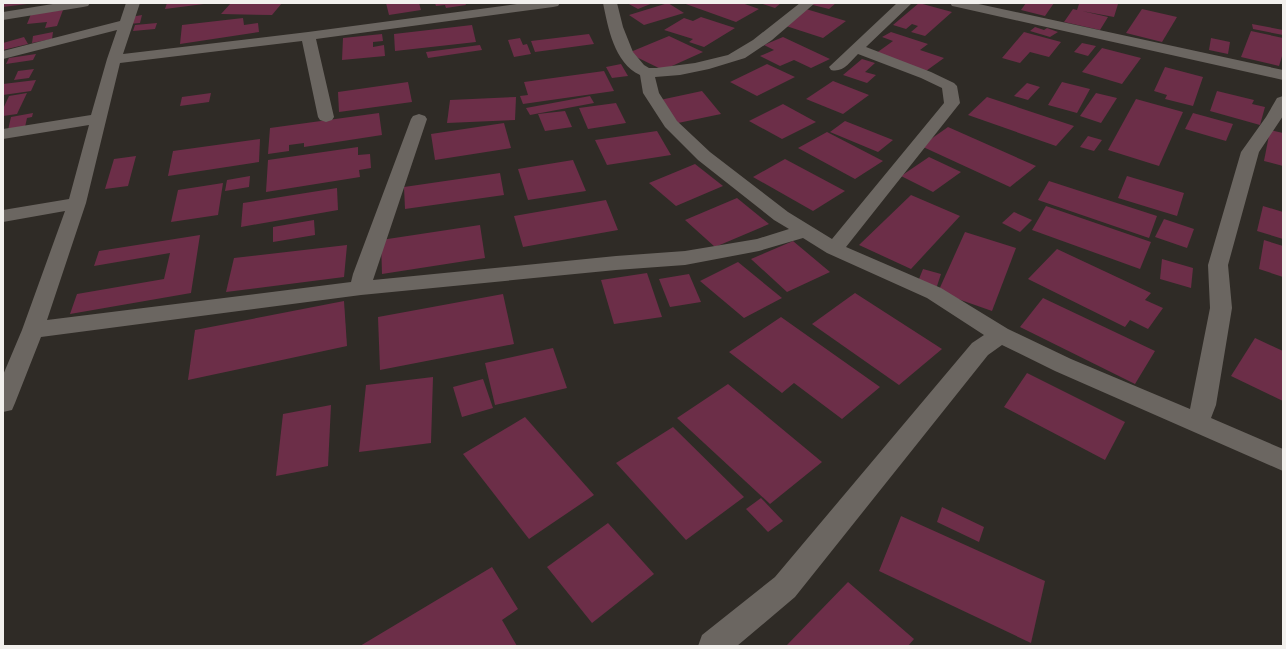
<svg xmlns="http://www.w3.org/2000/svg" width="1286" height="649" font-family="Signika,sans-serif">
<style>
.building{fill:#6c2e48}
.lines{fill:none;stroke-linecap:round;stroke-linejoin:round}
.minor{fill:#6b6661;fill-rule:evenodd}
</style>
<rect width="100%" height="100%" fill="#2f2b26"/>
<g class="building">
<polygon points="3,3 27,3 27,4 3,7"/>
<polygon points="167,3 204,3 204,4 165,9"/>
<polygon points="231,3 282,3 272,15 221,14"/>
<polygon points="386,3 419,3 421,10 389,15"/>
<polygon points="435,3 465,3 466,5 446,8 445,5 436,6"/>
<polygon points="627,3 653,3 638,9"/>
<polygon points="668,3 684,13 644,25 629,15"/>
<polygon points="683,3 742,3 759,9 736,22"/>
<polygon points="760,3 781,3 775,8"/>
<polygon points="810,3 836,3 829,9 809,4"/>
<polygon points="919,3 952,12 925,36 911,32 918,26 912,24 906,29 893,25"/>
<polygon points="1026,3 1054,3 1045,16 1021,10"/>
<polygon points="1076,3 1113,3 1118,4 1114,17 1082,11 1108,17 1100,30 1064,22 1073,9 1077,10 1079,4"/>
<polygon points="806,9 846,21 823,38 783,25"/>
<polygon points="1142,9 1177,17 1162,42 1126,33"/>
<polygon points="63,10 57,26 45,28 47,22 27,24 31,14"/>
<polygon points="142,15 140,23 128,24 131,17"/>
<polygon points="701,17 735,28 704,47 689,42 693,39 664,30 684,18 693,21"/>
<polygon points="243,18 244,25 258,23 259,32 180,44 182,25"/>
<polygon points="157,23 155,29 133,31 135,25"/>
<polygon points="1252,24 1283,30 1283,35 1253,29"/>
<polygon points="472,25 476,42 395,51 394,34"/>
<polygon points="1035,27 1044,30 1047,28 1058,32 1050,37 1030,31"/>
<polygon points="1251,31 1283,38 1283,53 1279,66 1241,57"/>
<polygon points="53,32 52,39 32,43 33,36"/>
<polygon points="891,32 928,44 920,50 944,58 926,71 875,54 893,41 882,37"/>
<polygon points="1024,32 1061,42 1049,57 1030,52 1020,63 1002,58"/>
<polygon points="382,34 383,41 373,42 373,47 384,45 385,56 342,60 343,38"/>
<polygon points="589,34 594,44 535,52 531,41"/>
<polygon points="669,36 703,52 663,70 628,53"/>
<polygon points="24,37 28,44 3,50 3,43"/>
<polygon points="783,37 830,59 811,68 794,60 780,66 760,56 774,50 764,45"/>
<polygon points="520,38 523,45 527,44 531,54 514,57 508,40"/>
<polygon points="1211,38 1230,42 1228,54 1209,50"/>
<polygon points="1082,43 1096,46 1088,56 1074,52"/>
<polygon points="480,45 482,50 428,58 426,52"/>
<polygon points="1102,48 1141,58 1122,84 1082,72"/>
<polygon points="36,54 33,60 6,64 9,58"/>
<polygon points="862,59 875,63 865,72 876,75 867,83 843,75"/>
<polygon points="621,64 628,76 612,78 606,67"/>
<polygon points="767,64 795,77 757,96 730,82"/>
<polygon points="1165,67 1203,77 1193,106 1165,99 1167,95 1154,91"/>
<polygon points="34,69 29,78 14,80 18,71"/>
<polygon points="604,71 614,91 523,104 520,96 528,95 524,82"/>
<polygon points="36,80 31,91 3,95 3,84"/>
<polygon points="833,81 869,95 843,114 806,99"/>
<polygon points="408,82 412,102 339,112 338,92"/>
<polygon points="1062,82 1090,89 1077,113 1048,105"/>
<polygon points="1027,83 1040,87 1028,100 1014,96"/>
<polygon points="702,91 721,114 678,123 660,100"/>
<polygon points="1217,91 1254,100 1252,104 1265,107 1260,125 1210,111"/>
<polygon points="27,93 17,114 3,116 3,109 9,96"/>
<polygon points="211,93 209,102 180,106 182,97"/>
<polygon points="1096,93 1117,98 1101,123 1080,116"/>
<polygon points="590,96 594,103 530,115 526,108"/>
<polygon points="516,97 515,120 447,123 450,100"/>
<polygon points="987,97 1074,126 1056,146 968,115"/>
<polygon points="1136,99 1183,112 1159,166 1108,150"/>
<polygon points="616,103 626,123 588,129 579,108"/>
<polygon points="783,104 816,122 782,139 749,121"/>
<polygon points="565,111 572,127 545,131 538,114"/>
<polygon points="33,113 32,117 27,118 25,127 8,130 11,117"/>
<polygon points="379,113 382,135 304,147 304,143 289,145 289,151 268,154 270,128"/>
<polygon points="1193,113 1233,124 1226,141 1185,129"/>
<polygon points="845,121 893,140 878,152 830,132"/>
<polygon points="504,123 511,148 435,160 431,134"/>
<polygon points="948,127 1036,166 1010,187 921,146"/>
<polygon points="1270,130 1283,133 1283,166 1264,161"/>
<polygon points="657,131 671,155 607,165 595,140"/>
<polygon points="827,132 883,161 855,179 798,148"/>
<polygon points="1088,136 1102,140 1094,151 1080,147"/>
<polygon points="260,139 259,162 168,176 173,151"/>
<polygon points="358,147 358,155 370,154 371,168 359,170 360,177 266,192 268,160"/>
<polygon points="136,156 128,186 105,189 114,159"/>
<polygon points="929,157 961,172 933,192 901,176"/>
<polygon points="785,159 845,191 813,211 753,177"/>
<polygon points="573,160 586,191 528,200 518,169"/>
<polygon points="695,164 723,186 676,206 649,183"/>
<polygon points="500,173 504,195 405,209 404,187"/>
<polygon points="250,176 249,187 225,191 227,180"/>
<polygon points="1127,176 1184,193 1177,216 1118,198"/>
<polygon points="1049,181 1157,216 1149,238 1038,200"/>
<polygon points="223,183 218,215 171,222 178,190"/>
<polygon points="337,188 338,210 241,227 243,203"/>
<polygon points="911,195 960,216 911,269 859,245"/>
<polygon points="737,198 769,224 715,247 685,220"/>
<polygon points="606,200 618,230 523,247 514,216"/>
<polygon points="1046,206 1151,242 1140,269 1032,230"/>
<polygon points="1263,206 1283,212 1283,239 1257,231"/>
<polygon points="1014,212 1032,220 1020,232 1002,223"/>
<polygon points="1164,219 1194,229 1187,248 1155,237"/>
<polygon points="314,220 315,235 273,242 273,227"/>
<polygon points="480,225 485,258 382,274 381,240"/>
<polygon points="965,232 1016,248 992,311 938,292"/>
<polygon points="200,235 191,293 70,314 77,294 164,279 170,253 94,266 99,251"/>
<polygon points="1264,240 1283,246 1283,277 1259,269"/>
<polygon points="793,241 830,272 787,292 751,259"/>
<polygon points="347,245 344,277 226,292 234,258"/>
<polygon points="1057,249 1151,293 1145,300 1163,308 1148,329 1130,320 1125,327 1028,279"/>
<polygon points="1162,259 1193,268 1191,288 1160,279"/>
<polygon points="738,262 782,298 744,318 700,281"/>
<polygon points="923,269 941,274 936,289 917,284"/>
<polygon points="647,273 662,317 614,324 601,280"/>
<polygon points="689,274 701,302 670,307 659,279"/>
<polygon points="855,293 942,349 899,385 812,324"/>
<polygon points="503,294 514,344 380,370 378,317"/>
<polygon points="1043,298 1155,351 1135,384 1020,327"/>
<polygon points="344,301 347,346 188,380 195,330"/>
<polygon points="781,317 880,387 842,419 794,383 782,393 729,352"/>
<polygon points="1255,338 1283,351 1283,401 1231,376"/>
<polygon points="553,348 567,388 495,405 485,363"/>
<polygon points="1027,373 1125,422 1105,460 1004,407"/>
<polygon points="433,377 431,443 359,452 366,385"/>
<polygon points="483,379 493,408 462,417 453,387"/>
<polygon points="728,384 822,462 770,504 677,418"/>
<polygon points="331,405 328,466 276,476 283,414"/>
<polygon points="525,417 594,495 529,539 463,454"/>
<polygon points="673,427 744,497 686,540 616,463"/>
<polygon points="761,498 783,521 768,532 746,509"/>
<polygon points="942,507 984,527 979,542 937,522"/>
<polygon points="901,516 1045,581 1031,643 879,571"/>
<polygon points="608,523 654,574 592,623 547,567"/>
<polygon points="492,567 518,609 502,620 517,646 360,646"/>
<polygon points="848,582 914,639 908,646 787,645"/>
</g>
<g class="lines">
<g class="minor">
<polygon points="59,3 90,3 88,6 83,7 3,20 3,12"/>
<path d="M126 3H140L123 54 308 32 524 3H560L558 6 553 7 316 39 334 117 332 120 326 122 320 120 318 117 302 41 120 63 86 203 47 320 351 282 353 274 411 119 413 116 419 114 425 116 427 119 373 280 616 256 685 251 757 239 789 229 774 220 698 160 665 127 643 93 640 75C614 63 608 27 603 3H617L623 27 633 52 644 65 649 68H656L695 63 728 55 753 40 800 3H815L772 40 745 58 709 69 680 75 655 77 659 93 677 121 710 152 788 212 832 239 944 103 942 88 921 78 858 54C850 62 843 73 831 70L829 67 897 3H912L866 47 931 72 954 83 957 86 960 103 846 247 941 288 1008 329 1071 359 1190 409 1210 308 1208 265 1241 152 1266 117 1277 98 1283 96V116L1259 152 1228 265 1232 308 1216 405 1211 418 1283 449V471L1055 371 1002 345 988 355 795 597 737 646H698L702 635 775 577 972 343 984 335 927 298 827 253 803 238 759 251 685 265 616 270 361 295 41 337 15 403 12 410 3 412V375L22 330 65 211 3 222V210L69 199 89 125 3 139V129L91 115 107 59 117 30 3 59V51L120 21Z"/>
<polygon points="950,3 974,3 1283,70 1283,80 957,7 952,6"/>
</g>
</g>
<rect width="1286" height="649" fill="none" stroke="#f2f0ed" stroke-width="8"/>
</svg>
